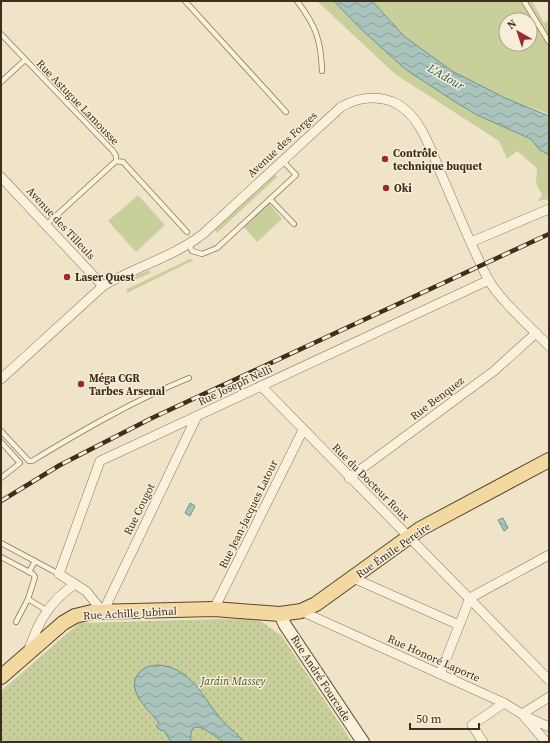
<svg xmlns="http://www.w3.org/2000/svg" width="550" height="743" font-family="'Source Serif 4',serif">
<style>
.green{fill:#c9cf9b;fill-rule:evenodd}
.park{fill:url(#park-dots)}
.water{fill:url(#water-waves);stroke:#6f938a}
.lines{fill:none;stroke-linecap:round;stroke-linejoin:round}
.lane-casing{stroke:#8d765c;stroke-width:6}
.street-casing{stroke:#8d765c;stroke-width:10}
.secondary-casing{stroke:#6f573f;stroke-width:14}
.primary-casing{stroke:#5b4430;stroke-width:16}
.lane{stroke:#faf1dc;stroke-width:4.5}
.street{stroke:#faf1dc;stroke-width:9}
.secondary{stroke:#faf1dc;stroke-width:12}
.primary{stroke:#f3d9a0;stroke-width:14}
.rail-casing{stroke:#3d2e20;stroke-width:4.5}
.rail{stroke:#f7eed8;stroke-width:3;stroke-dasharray:9;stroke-linecap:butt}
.poi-dot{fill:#9e2a2b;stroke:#f7eed8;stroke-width:1.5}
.labels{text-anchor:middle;stroke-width:3;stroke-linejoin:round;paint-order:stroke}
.street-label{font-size:11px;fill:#3d2e20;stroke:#f7eed8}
.poi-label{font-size:11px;font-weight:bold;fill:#3d2e20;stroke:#f7eed8;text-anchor:start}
.park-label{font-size:11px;font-style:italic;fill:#4d5a26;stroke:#f7eed8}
.water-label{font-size:12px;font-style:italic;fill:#2f5d5a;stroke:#f7eed8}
</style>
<defs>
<pattern id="park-dots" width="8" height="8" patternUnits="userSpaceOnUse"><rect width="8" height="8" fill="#c9cf9b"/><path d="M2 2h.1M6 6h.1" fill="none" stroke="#aeb285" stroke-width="1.8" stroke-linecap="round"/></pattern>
<pattern id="water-waves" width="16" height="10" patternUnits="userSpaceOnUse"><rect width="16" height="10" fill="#a9c4bc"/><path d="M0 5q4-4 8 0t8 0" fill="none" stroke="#8ba098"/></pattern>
</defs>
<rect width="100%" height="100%" fill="#f0e4c8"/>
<g class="green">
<polygon points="317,1 334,1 361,29 477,115 531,139 540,150 549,155 549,199 538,201 542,195 536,183 537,168 517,151 507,159 499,141 395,74"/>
<path d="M372 1H532L544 23 549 20V114L505 98 452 71 405 37ZM506 20H530V44H506Z"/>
<polygon points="275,174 277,177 217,233 215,230"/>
<polygon points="138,195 165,225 136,252 108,221"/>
<polygon points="268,202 282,219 257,242 243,226"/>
<polygon points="190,259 194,260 127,293 127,289"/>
<polygon points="149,270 151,273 130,282 128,279"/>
</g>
<polygon class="park" points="256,618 281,635 352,742 1,742 1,691 79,623"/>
<g class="water">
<polygon points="334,1 372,1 405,37 452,71 505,98 549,116 549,155 540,150 531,139 477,115 454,101 405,69 361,29"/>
<polygon points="190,503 195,506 190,516 185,513"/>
<polygon points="503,518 508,528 504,531 498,520"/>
<path d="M159 665C191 668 202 696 220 718 227 727 237 733 244 742 238 742 231 743 225 742 216 740 188 709 191 742H171L164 730 161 731 156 726 159 723C150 711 124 690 139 673 144 667 151 665 159 665Z"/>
</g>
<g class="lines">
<g class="lane-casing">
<g id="lane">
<polyline points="185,1 286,112"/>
<path d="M297 1C316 26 321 40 322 71"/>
<polyline points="524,1 549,42"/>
<polyline points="1,34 113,151 116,156 116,161 123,162 187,232"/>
<polyline points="1,82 25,60"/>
<polyline points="270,199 294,224"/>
<polyline points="46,225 116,161"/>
<polyline points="189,244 192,251 202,254 217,248 296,175 283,161"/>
<path d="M1 431 29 461H32C83 430 133 401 189 378"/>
<polyline points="1,442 20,463 1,478"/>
<polyline points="1,543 59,574"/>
<polyline points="1,557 33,574 35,577 28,599 16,622"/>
<polyline points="29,572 35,561"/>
<polyline points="28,599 46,610"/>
</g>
</g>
<g class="street-casing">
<g id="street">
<polyline points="1,177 103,286"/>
<polyline points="471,242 549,209"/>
<path d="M1 379 103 286C135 267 173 257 203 234L341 107C358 97 380 94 399 105 422 119 432 153 442 176 457 210 471 246 488 279 499 299 532 329 549 346"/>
<polyline points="261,386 549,680"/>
<polyline points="197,416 103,612 86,591 59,574 100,461 489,280"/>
<polyline points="349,478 494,371 536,333"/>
<polyline points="353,578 459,625"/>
<polyline points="214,609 303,430"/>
<polyline points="301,611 504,703 522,714 546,742"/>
<path d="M28 652C38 622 49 602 75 584"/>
<polyline points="440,674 470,598 549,555"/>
<polyline points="522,714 549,697"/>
<polyline points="525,716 549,727"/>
<polyline points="483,742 472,725 504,703"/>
</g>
</g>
<g class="secondary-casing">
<polyline id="secondary" points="280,614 285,625 363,742"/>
</g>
<g class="primary-casing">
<polyline id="primary" points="1,677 63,623 75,616 92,612 214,609 280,614 301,611 316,604 420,529 549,460"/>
</g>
<use href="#lane" class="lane"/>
<use href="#street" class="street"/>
<use href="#secondary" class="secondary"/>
<use href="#primary" class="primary"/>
<g class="rail-casing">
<polyline id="rail" points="1,501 60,465 152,418 549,234"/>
</g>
<use href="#rail" class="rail"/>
</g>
<g class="poi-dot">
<circle cx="385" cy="159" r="4"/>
<circle cx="386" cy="188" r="4"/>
<circle cx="67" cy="277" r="4"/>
<circle cx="81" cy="384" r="4"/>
</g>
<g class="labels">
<g class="street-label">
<text transform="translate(78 102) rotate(46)" y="4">Rue Astugue Lamousse</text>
<text transform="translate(282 144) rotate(-43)" y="4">Avenue des Forges</text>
<text transform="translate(61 223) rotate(47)" y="4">Avenue des Tilleuls</text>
<text transform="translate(235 385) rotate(-25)" y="4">Rue Joseph Nelli</text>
<text transform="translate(437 398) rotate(-37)" y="4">Rue Benquez</text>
<text transform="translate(371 482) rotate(45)" y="4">Rue du Docteur Roux</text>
<text transform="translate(139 509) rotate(-64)" y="4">Rue Cougot</text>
<text transform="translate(248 514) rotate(-64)" y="4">Rue Jean-Jacques Latour</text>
<text transform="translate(393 550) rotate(-35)" y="4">Rue Émile Pereire</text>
<text transform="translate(130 613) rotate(-3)" y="4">Rue Achille Jubinal</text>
<text transform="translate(434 658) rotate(24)" y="4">Rue Honoré Laporte</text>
<text transform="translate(321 678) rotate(57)" y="4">Rue André Fourcade</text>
</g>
<g class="poi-label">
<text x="393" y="157">Contrôle<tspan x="393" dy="13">technique buquet</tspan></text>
<text x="394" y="192">Oki</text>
<text x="75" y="281">Laser Quest</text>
<text x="89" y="382">Méga CGR<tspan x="89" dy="13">Tarbes Arsenal</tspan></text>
</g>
<g class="park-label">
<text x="233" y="685">Jardin Massey</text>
</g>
<g class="water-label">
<text transform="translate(446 77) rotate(30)" y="4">L'Adour</text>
</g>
</g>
<rect width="550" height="743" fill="none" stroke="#3d2e20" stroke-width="4"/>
<g transform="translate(518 32) rotate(321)"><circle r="19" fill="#f7eed8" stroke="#ada18e"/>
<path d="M0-3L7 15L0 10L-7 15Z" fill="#9e2a2b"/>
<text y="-6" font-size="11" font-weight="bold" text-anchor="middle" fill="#3d2e20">N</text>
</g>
<path d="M410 723v6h69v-6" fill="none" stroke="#3d2e20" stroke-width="2"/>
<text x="416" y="723" font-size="12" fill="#3d2e20" stroke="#f7eed8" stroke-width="3" paint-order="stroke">50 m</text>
</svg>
